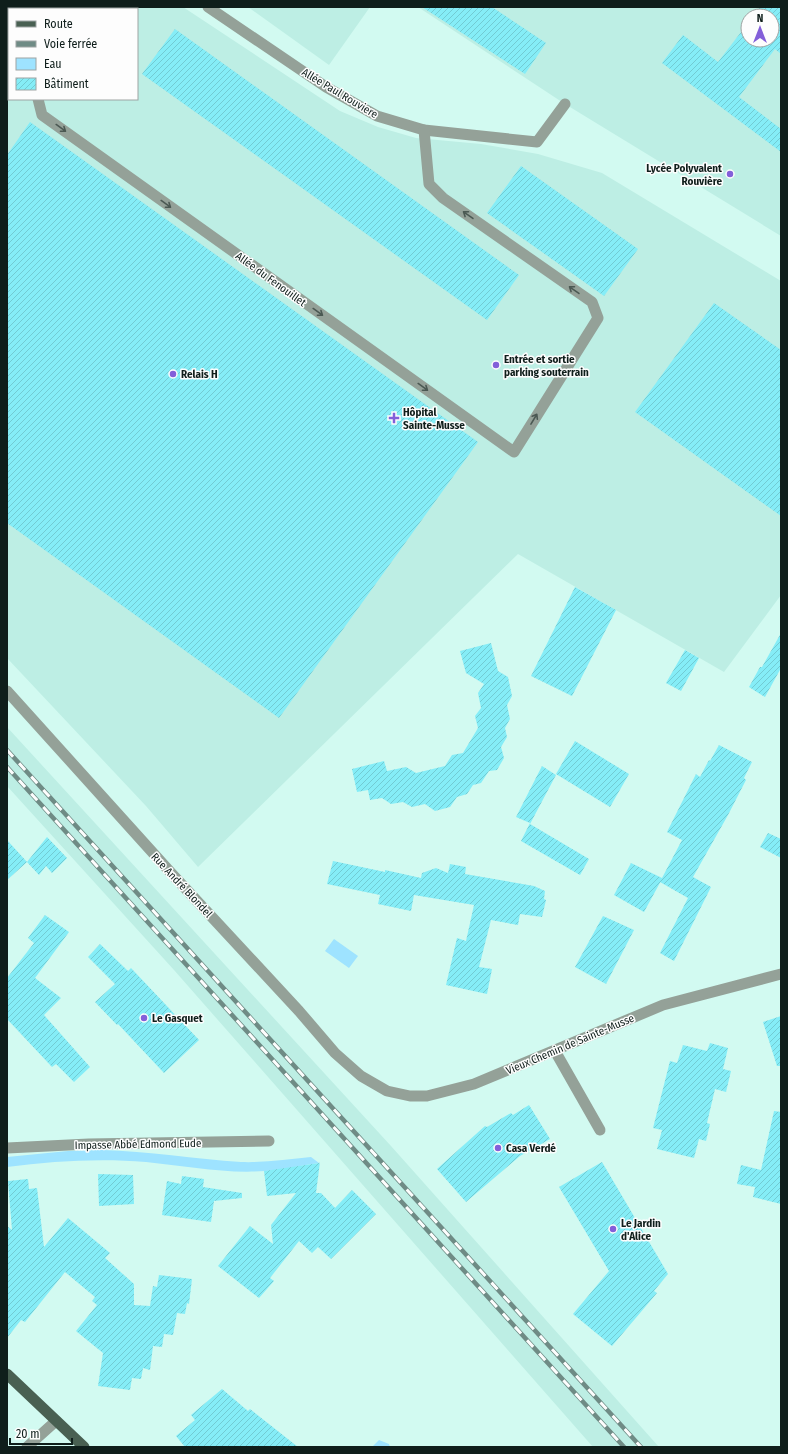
<svg xmlns="http://www.w3.org/2000/svg" width="788" height="1454" font-family="'Fira Sans Condensed',sans-serif">
<style>
.built{fill:#bdeee4;fill-rule:evenodd}
.water{fill:#9ee3ff}
.building{fill:url(#building-hatch)}
.lines{fill:none;stroke-linecap:round;stroke-linejoin:round}
.minor{stroke:#94a198;stroke-width:11}
.primary{stroke:#496052;stroke-width:11}
.rail-casing{stroke:#6f8b85;stroke-width:4.5}
.rail{stroke:#fdfdfd;stroke-width:3;stroke-dasharray:9;stroke-linecap:butt}
.oneway{stroke:#4b5953}
.poi-dot{fill:#835fd9;stroke:#fdfdfd;stroke-width:1.5}
.labels{text-anchor:middle;stroke-width:3;stroke-linejoin:round;paint-order:stroke}
.street-label{font-size:11px;fill:#0f1e1b;stroke:#fdfdfd}
.poi-label{font-size:11px;font-weight:bold;fill:#0f1e1b;stroke:#fdfdfd;text-anchor:start}
</style>
<defs>
<pattern id="building-hatch" width="6" height="6" patternUnits="userSpaceOnUse"><rect width="6" height="6" fill="#85edf7"/><path d="M-1 1l2-2M0 6l6-6M5 7l2-2" fill="none" stroke="#72cbd3"/></pattern>
</defs>
<rect width="100%" height="100%" fill="#d2faf1"/>
<g class="built">
<polygon points="130,7 183,7 340,111 378,127 416,138 481,144 538,154 602,173 781,281 781,595 724,672 518,554 198,867 146,806 7,658 7,80 9,78 9,99 137,99 137,9 128,9"/>
<polygon points="248,7 370,7 329,65"/>
<path d="M418 7H781V236L565 104ZM748 16H772V40H748Z"/>
<polygon points="7,727 391,1146 659,1447 593,1447 174,970 7,786"/>
</g>
<g class="water">
<polygon points="334,939 358,956 349,968 325,951"/>
<path d="M102 1150C148 1151 195 1159 241 1162 264 1163 288 1159 311 1157L319 1163C301 1165 283 1170 265 1171 225 1174 186 1166 146 1162 100 1158 53 1161 7 1167V1157L68 1151Z"/>
<polygon points="379,1440 389,1444 390,1447 372,1447"/>
</g>
<g class="building">
<polygon points="422,7 492,7 546,43 525,74"/>
<polygon points="760,7 781,7 781,54 775,49 739,97 781,129 781,152 662,63 683,35 718,62 748,23 748,40 772,40 772,16 753,16"/>
<polygon points="175,29 519,275 487,320 142,74"/>
<polygon points="30,122 478,442 279,718 7,523 7,155"/>
<polygon points="521,166 638,249 604,296 487,213"/>
<polygon points="714,303 781,350 781,516 635,412"/>
<polygon points="575,587 616,610 572,696 531,676"/>
<polygon points="781,633 781,668 765,697 749,687 760,667 762,667"/>
<polygon points="491,643 498,671 508,677 512,696 507,705 510,719 505,728 507,737 501,747 504,758 497,770 489,771 481,783 473,785 467,794 457,797 450,807 435,811 425,804 412,807 403,802 391,804 382,798 370,800 368,790 357,792 352,769 384,761 387,771 406,767 416,773 445,766 452,755 463,753 478,728 475,716 481,708 478,693 484,684 466,673 460,651"/>
<polygon points="685,650 699,658 681,691 666,683"/>
<polygon points="575,741 629,774 610,807 556,774"/>
<polygon points="719,745 752,762 744,778 746,780 728,815 693,877 711,887 674,961 660,953 688,898 660,882 662,879 644,912 614,895 631,863 662,878 682,840 667,832 696,774 700,777 709,760 710,761"/>
<polygon points="542,766 556,775 530,824 589,859 580,875 521,841 530,823 516,817"/>
<polygon points="768,833 781,839 781,858 760,847"/>
<polygon points="47,837 67,858 52,873 46,866 39,875 27,862"/>
<polygon points="7,840 27,862 7,880"/>
<polygon points="333,861 385,872 385,870 421,878 422,873 436,868 448,873 450,864 466,867 465,874 534,886 545,891 544,899 546,900 542,917 520,914 518,925 491,920 479,967 492,969 487,994 446,985 457,938 466,941 474,905 414,895 411,911 378,904 380,895 327,884"/>
<polygon points="45,915 69,932 35,978 61,998 44,1015 90,1067 74,1082 56,1064 52,1067 7,1019 7,978 34,943 28,938"/>
<polygon points="603,916 634,930 606,984 575,967"/>
<polygon points="100,944 128,971 131,968 199,1040 164,1073 118,1024 117,1025 95,1002 115,984 88,957"/>
<polygon points="781,1016 781,1066 777,1066 763,1022"/>
<polygon points="710,1043 728,1048 723,1069 731,1071 726,1092 715,1089 707,1123 710,1124 706,1141 699,1139 694,1158 657,1149 662,1130 653,1128 670,1061 677,1063 683,1045 707,1051"/>
<polygon points="529,1105 550,1139 520,1156 466,1202 437,1169 485,1126 487,1127 511,1113 513,1115"/>
<polygon points="774,1111 781,1112 781,1204 753,1197 755,1187 737,1184 741,1165 761,1170"/>
<polygon points="320,1162 316,1193 321,1193 335,1208 352,1190 376,1214 331,1259 318,1247 312,1253 299,1241 270,1278 274,1281 259,1298 218,1266 250,1226 273,1244 271,1225 296,1193 267,1196 264,1171 319,1163 319,1164"/>
<polygon points="602,1162 668,1274 654,1291 657,1293 612,1346 573,1314 609,1271 559,1187"/>
<polygon points="98,1174 133,1175 134,1204 99,1206"/>
<polygon points="182,1176 204,1179 203,1187 242,1193 242,1198 214,1201 211,1222 162,1215 167,1181 181,1184"/>
<polygon points="28,1179 29,1189 37,1188 44,1247 68,1218 110,1253 105,1258 134,1284 134,1305 150,1306 153,1286 157,1287 159,1275 192,1279 189,1304 187,1303 185,1314 177,1313 173,1335 164,1334 162,1347 153,1346 150,1370 143,1368 141,1379 132,1378 130,1390 98,1386 103,1353 76,1331 97,1305 92,1301 95,1297 65,1272 25,1322 21,1320 7,1338 7,1226 12,1230 8,1181"/>
<polygon points="222,1389 248,1411 250,1409 298,1447 185,1447 176,1436 195,1420 191,1415"/>
</g>
<g class="lines">
<g class="minor">
<polyline points="96,7 96,9"/>
<polyline points="208,7 326,87 377,116 424,130 537,142 565,104"/>
<polyline points="38,99 42,115 514,452 598,318 592,302 443,198 429,184 424,130"/>
<polyline points="7,691 172,874 299,1011 335,1053 361,1076 387,1091 410,1096 427,1096 474,1084 663,1005 781,974"/>
<polyline points="555,1051 600,1130"/>
<polyline points="7,1148 89,1144 269,1141"/>
<polyline points="27,1447 56,1421"/>
</g>
<polyline class="primary" points="7,1374 84,1447"/>
<g class="rail-casing">
<g id="rail">
<polyline points="7,750 641,1447"/>
<polyline points="7,767 624,1447"/>
</g>
</g>
<use href="#rail" class="rail"/>
</g>
<defs><path id="oneway-shaft" d="M-6 0H5M1.5-3L5.5 0L1.5 3" fill="none" stroke-width="1.6" stroke-linecap="round" stroke-linejoin="round"/></defs>
<g class="oneway">
<use href="#oneway-shaft" transform="translate(61 128) rotate(36)"/>
<use href="#oneway-shaft" transform="translate(166 204) rotate(36)"/>
<use href="#oneway-shaft" transform="translate(468 215) rotate(-145)"/>
<use href="#oneway-shaft" transform="translate(574 290) rotate(-145)"/>
<use href="#oneway-shaft" transform="translate(318 312) rotate(36)"/>
<use href="#oneway-shaft" transform="translate(423 387) rotate(36)"/>
<use href="#oneway-shaft" transform="translate(534 419) rotate(-59)"/>
</g>
<g class="poi-dot">
<circle cx="730" cy="174" r="4"/>
<circle cx="496" cy="365" r="4"/>
<circle cx="173" cy="374" r="4"/>
<path d="M392 412h4v4h4v4h-4v4h-4v-4h-4v-4h4z"/>
<circle cx="144" cy="1018" r="4"/>
<circle cx="498" cy="1148" r="4"/>
<circle cx="613" cy="1229" r="4"/>
</g>
<g class="labels">
<g class="street-label">
<text transform="translate(340 93) rotate(31)" y="4">Allée Paul Rouviere</text>
<text transform="translate(271 279) rotate(36)" y="4">Allée du Fenouillet</text>
<text transform="translate(182 885) rotate(47)" y="4">Rue André Blondel</text>
<text transform="translate(570 1044) rotate(-23)" y="4">Vieux Chemin de Sainte-Musse</text>
<text transform="translate(138 1144) rotate(-1)" y="4">Impasse Abbé Edmond Eude</text>
</g>
<g class="poi-label">
<text x="722" y="172" text-anchor="end">Lycée Polyvalent<tspan x="722" dy="13">Rouvière</tspan></text>
<text x="504" y="363">Entrée et sortie<tspan x="504" dy="13">parking souterrain</tspan></text>
<text x="181" y="378">Relais H</text>
<text x="403" y="416">Hôpital<tspan x="403" dy="13">Sainte-Musse</tspan></text>
<text x="152" y="1022">Le Gasquet</text>
<text x="506" y="1152">Casa Verdé</text>
<text x="621" y="1227">Le Jardin<tspan x="621" dy="13">d'Alice</tspan></text>
</g>
</g>
<rect width="788" height="1454" fill="none" stroke="#0f1e1b" stroke-width="16"/>
<rect x="8" y="8" width="130" height="92" fill="#fdfdfd" stroke="#9ea4a3"/>
<rect x="16" y="21" width="20" height="6" fill="#496052" stroke="#9ea4a3"/>
<text x="44" y="28" font-size="12" fill="#0f1e1b">Route</text>
<rect x="16" y="41" width="20" height="6" fill="#6f8b85" stroke="#9ea4a3"/>
<text x="44" y="48" font-size="12" fill="#0f1e1b">Voie ferrée</text>
<rect x="16" y="58" width="20" height="12" fill="#9ee3ff" stroke="#9ea4a3"/>
<text x="44" y="68" font-size="12" fill="#0f1e1b">Eau</text>
<rect x="16" y="78" width="20" height="12" fill="url(#building-hatch)" stroke="#9ea4a3"/>
<text x="44" y="88" font-size="12" fill="#0f1e1b">Bâtiment</text>
<g transform="translate(760 28)"><circle r="19" fill="#fdfdfd" stroke="#9ea4a3"/>
<path d="M0-3L7 15L0 10L-7 15Z" fill="#835fd9"/>
<text y="-6" font-size="11" font-weight="bold" text-anchor="middle" fill="#0f1e1b">N</text>
</g>
<path d="M10 1438v6h62v-6" fill="none" stroke="#0f1e1b" stroke-width="2"/>
<text x="16" y="1438" font-size="12" fill="#0f1e1b" stroke="#fdfdfd" stroke-width="3" paint-order="stroke">20 m</text>
</svg>
